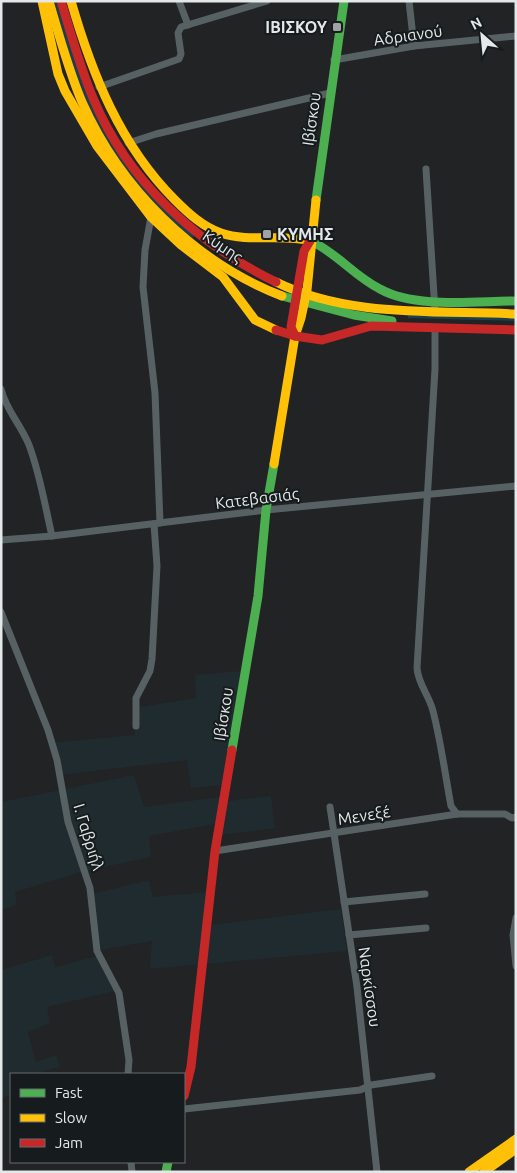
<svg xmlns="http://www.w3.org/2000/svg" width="517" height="1173" font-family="Ubuntu,sans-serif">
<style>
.built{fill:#202b2f}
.green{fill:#1b3f4e}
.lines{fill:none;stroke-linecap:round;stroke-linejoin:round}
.street{stroke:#576163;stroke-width:7}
.fast{stroke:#4caf50;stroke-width:9}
.slow{stroke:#ffc107;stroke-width:9}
.jam{stroke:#c62828;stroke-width:9}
.poi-dot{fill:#a0a3a4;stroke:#161b1d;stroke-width:2}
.labels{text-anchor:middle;stroke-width:4;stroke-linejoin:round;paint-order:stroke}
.poi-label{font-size:16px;font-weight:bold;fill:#e4e8e9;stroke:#161b1d;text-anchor:end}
.street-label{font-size:16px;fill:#e4e8e9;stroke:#161b1d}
</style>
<rect width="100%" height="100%" fill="#212325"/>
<g class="built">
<polygon points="241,671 223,785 191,788 187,760 61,775 52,743 135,735 133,708 196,698 195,675"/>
<polygon points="134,775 144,807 220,797 221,802 271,796 275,828 213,836 215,824 149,836 151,857 81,872 15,892 17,905 1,910 1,802"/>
<polygon points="149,880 153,897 206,892 203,926 341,909 347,951 150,969 152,941 100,950 92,894"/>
<polygon points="52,955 55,967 101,955 119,990 47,1007 50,1023 28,1032 36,1062 56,1055 60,1067 33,1074 11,1074 11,1095 1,1098 1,970"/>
</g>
<g class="green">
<path d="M54 1H56L103 129 194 236 192 239C151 205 114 162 91 114 74 78 65 39 54 1Z"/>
<polygon points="408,314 516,317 516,321 408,318"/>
</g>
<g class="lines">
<g class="street">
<polyline points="179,1 188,25"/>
<polyline points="409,1 414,46"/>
<polyline points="334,60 414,46 516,36"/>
<polyline points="99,87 179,59 181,54 178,33 181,27 267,1"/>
<polyline points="128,143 156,134 330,93"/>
<polyline points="426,169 435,311"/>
<polyline points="151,217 145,250 143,287 155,393 160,523"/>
<path d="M435 328V369L417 668C418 684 429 695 433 711 441 742 445 774 451 806L457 814"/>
<path d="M1 389C6 410 21 425 29 445 40 474 45 506 52 536"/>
<polyline points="1,540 52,536 266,510 516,486"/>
<polyline points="1,612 48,730 57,760 68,822 90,888 97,951 119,993 129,1060 128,1074"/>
<polyline points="136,726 136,698 150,671 152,659 157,566 154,524"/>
<polyline points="330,807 357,987 377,1172"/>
<polyline points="215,851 457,814 505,814 512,818 516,817"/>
<polyline points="344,902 425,894"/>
<polyline points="516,918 513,935 516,966"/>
<polyline points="349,935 426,928"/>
<polyline points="184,1109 360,1090 371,1085 432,1076"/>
<polyline points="131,1162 132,1172"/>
</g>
<g class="fast">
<polyline points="316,200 344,1"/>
<path d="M311 241C337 253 354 276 380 289 416 309 475 301 516 301"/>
<polyline points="282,296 354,315 392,321"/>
<polyline points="232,750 258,596 266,510 274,464"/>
<polyline points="166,1172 168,1162"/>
</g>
<g class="slow">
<polyline points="42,1 58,74 65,91 97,146 151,217 181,245 223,277 255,320 276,330"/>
<path d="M49 1C59 35 68 69 82 102 120 188 194 262 282 296"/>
<path d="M71 1C92 74 120 145 175 200 188 213 203 227 221 233 250 243 281 233 311 241"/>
<path d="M276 282C349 318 437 310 516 314"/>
<polyline points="274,464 295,336 301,318 307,290 316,200"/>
<polyline points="469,1172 516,1139"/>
<polyline points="484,1172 516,1149"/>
</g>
<g class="jam">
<path d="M61 1C71 34 80 67 93 98 128 182 196 243 276 282"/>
<polyline points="276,330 295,336 322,340 371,326 516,330"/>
<polyline points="295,336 291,327 304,251 310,241"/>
<polyline points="184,1096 191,1067 215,851 232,750"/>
</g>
</g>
<g class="poi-dot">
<rect x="332" y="22" width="10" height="10" rx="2.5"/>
<rect x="262" y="229" width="10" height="10" rx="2.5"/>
</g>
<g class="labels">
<g class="poi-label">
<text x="327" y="33">ΙΒΙΣΚΟΥ</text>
<text x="277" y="240" text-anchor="start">ΚΥΜΗΣ</text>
</g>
<g class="street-label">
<text transform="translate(408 35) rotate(-8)" y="6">Αδριανού</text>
<text transform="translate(311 119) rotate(-82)" y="6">Ιβίσκου</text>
<text transform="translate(223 246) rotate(34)" y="6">Κύμης</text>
<text transform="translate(257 498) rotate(-7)" y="6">Κατεβασιάς</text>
<text transform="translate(223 714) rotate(-81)" y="6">Ιβίσκου</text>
<text transform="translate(364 815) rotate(-9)" y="6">Μενεξέ</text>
<text transform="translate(89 837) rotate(73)" y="6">Ι. Γαβριήλ</text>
<text transform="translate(370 987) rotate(82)" y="6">Ναρκίσσου</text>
</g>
</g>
<rect width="517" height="1173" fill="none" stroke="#e4e8e9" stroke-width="5"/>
<rect x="10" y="1073" width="175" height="90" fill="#161b1d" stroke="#686d6f"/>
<rect x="20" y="1089" width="25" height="8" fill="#4caf50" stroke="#686d6f"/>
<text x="55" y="1098" font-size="15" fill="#e4e8e9">Fast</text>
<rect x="20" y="1114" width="25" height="8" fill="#ffc107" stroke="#686d6f"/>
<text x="55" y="1123" font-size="15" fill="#e4e8e9">Slow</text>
<rect x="20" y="1139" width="25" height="8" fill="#c62828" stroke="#686d6f"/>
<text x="55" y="1148" font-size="15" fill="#e4e8e9">Jam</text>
<g transform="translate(482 35) rotate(333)" stroke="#161b1d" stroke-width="4" paint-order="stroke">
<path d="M0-4L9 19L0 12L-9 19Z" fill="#e4e8e9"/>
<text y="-8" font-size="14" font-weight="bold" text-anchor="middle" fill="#e4e8e9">N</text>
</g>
</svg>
